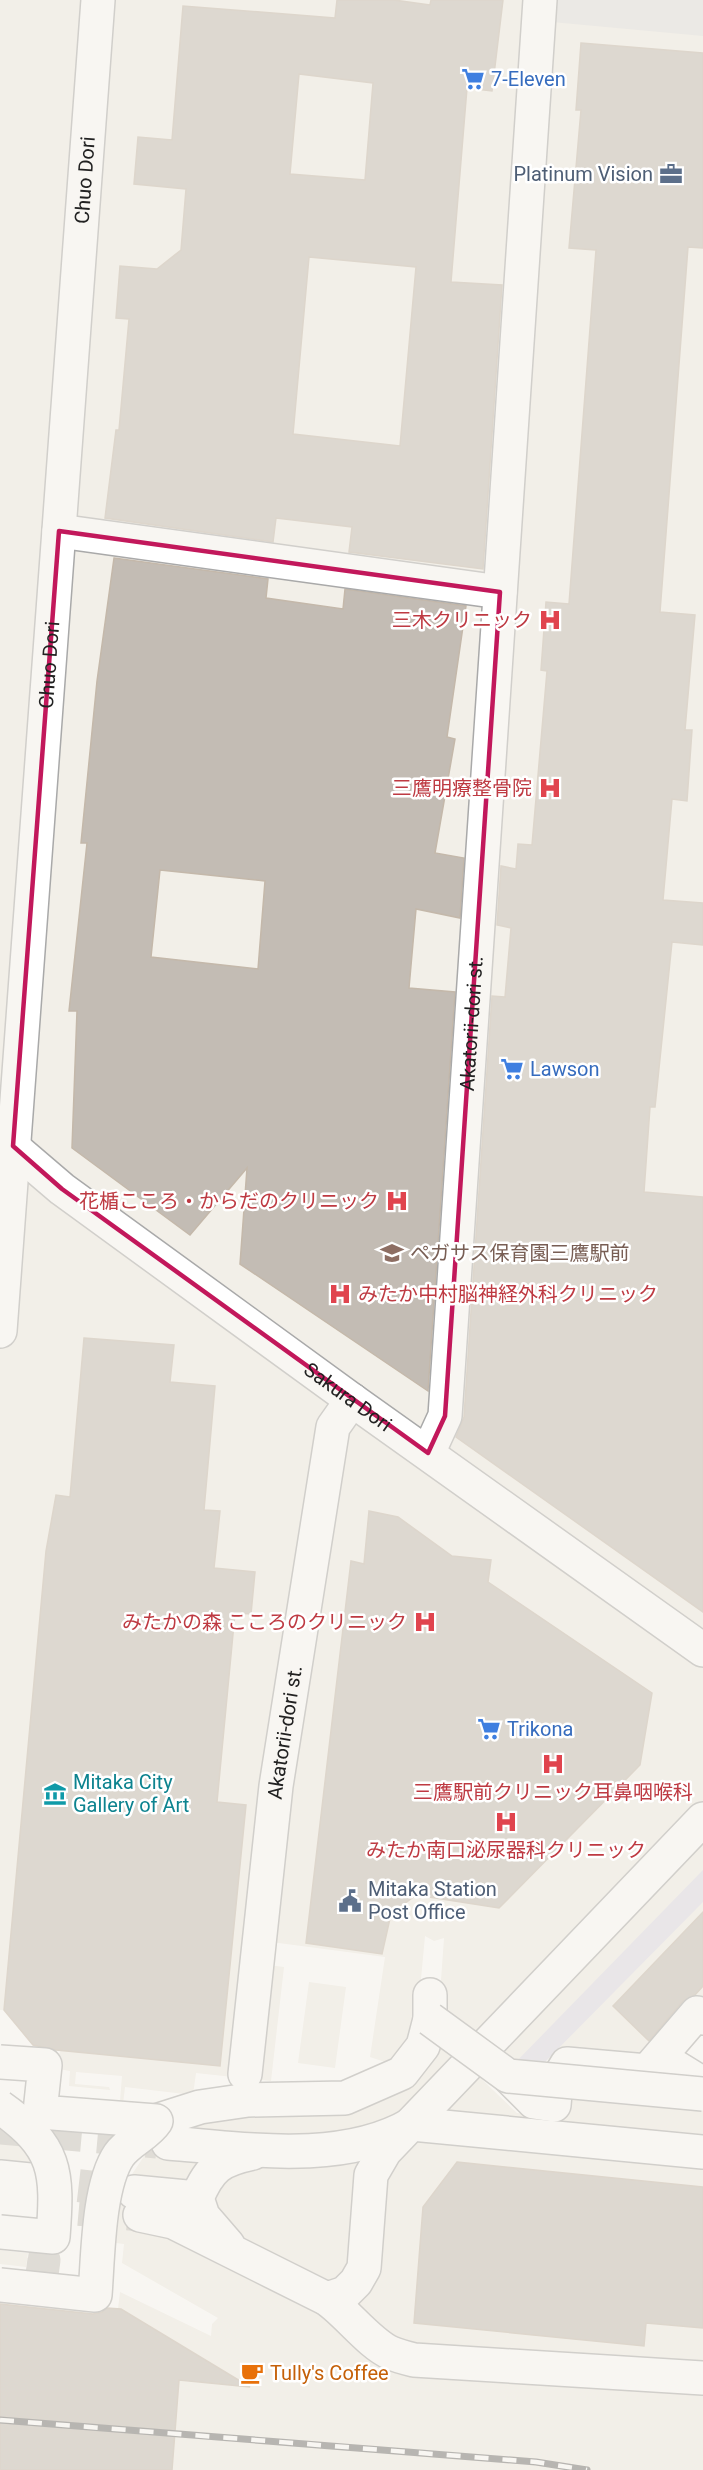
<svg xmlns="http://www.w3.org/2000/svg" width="703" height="2470" font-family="Roboto,'Noto Sans JP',sans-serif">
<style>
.parking{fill:#e2e2e2}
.plaza{fill:#dddce8}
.pier{fill:#fff;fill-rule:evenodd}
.building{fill:#c3bcb4;stroke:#c4b8aa;stroke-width:1.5;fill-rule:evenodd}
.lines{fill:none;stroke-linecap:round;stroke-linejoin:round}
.minor-tunnel{stroke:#c8c6c0;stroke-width:33;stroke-dasharray:33 16;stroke-linecap:butt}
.minor-casing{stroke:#a9a9a9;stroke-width:36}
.minor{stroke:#fff;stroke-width:33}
.rail-casing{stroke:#707070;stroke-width:7}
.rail{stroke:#fff;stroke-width:4.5;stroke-dasharray:14;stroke-linecap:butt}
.minor-bridge-casing{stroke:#a9a9a9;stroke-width:36;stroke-linecap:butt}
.minor-bridge{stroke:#fff;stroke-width:33}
.marked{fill:none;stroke:#c2185b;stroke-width:4.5;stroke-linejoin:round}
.labels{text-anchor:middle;stroke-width:5;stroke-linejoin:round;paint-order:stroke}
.shop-label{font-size:20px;fill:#366cbe;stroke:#fff;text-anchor:start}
.service-label{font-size:20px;fill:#4e5e75;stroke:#fff;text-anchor:end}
.street-label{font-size:20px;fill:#222;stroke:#fff}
.health-label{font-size:20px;fill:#be3a42;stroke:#fff;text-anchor:end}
.education-label{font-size:20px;fill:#785e54;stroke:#fff;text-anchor:start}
.culture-label{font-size:20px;fill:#0d838f;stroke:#fff;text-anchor:start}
.food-label{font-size:20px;fill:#c56008;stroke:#fff;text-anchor:start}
</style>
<rect width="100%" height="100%" fill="#f2efe8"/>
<polygon class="parking" points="554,0 703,0 703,36 552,22"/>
<polygon class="plaza" points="703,1870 703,1902 542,2065 515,2063"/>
<path class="pier" d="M425 1936 434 1941 444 1938 440 1994 444 2011 509 2062 542 2065 557 2051 643 2059 703 2004V2104L567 2093 565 2117 517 2113 448 2047 437 2043 334 2109 295 2117 212 2118 178 2131 147 2152 126 2183 121 2201 116 2243 124 2244 122 2263 218 2318 212 2324 211 2336 120 2292 118 2309 0 2299V2264L26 2267 28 2253 0 2250V2216L38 2175 15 2136 0 2124V2010H4L35 2048 61 2050 55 2062 59 2069 70 2071 69 2086 110 2090 109 2087 75 2084 76 2072 122 2076 120 2102 67 2098 123 2104 125 2087 193 2095 196 2073 271 2081 284 1967 268 1965 271 1942 385 1957 370 2057 397 2066 416 2033ZM309 1982 346 1987 335 2068 298 2063Z"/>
<g class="building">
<path d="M337 0H394L430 5 431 0H503L492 91 467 88 451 282 502 285 483 569 349 552 352 527 276 518 273 542 105 518 116 430H119L129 319 116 318 120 266 157 269 181 250 186 189 134 184 138 137 172 140 183 6 335 18ZM299 74 373 83 365 180 290 174ZM309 257 416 267 400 446 293 434Z"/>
<polygon points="581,43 703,53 703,248 688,247 660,612 695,615 685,730 692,730 687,801 672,799 663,900 703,903 703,945 672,942 655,1107 650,1107 644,1192 703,1197 703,1612 456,1437 464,1417 492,996 505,997 511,928 497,925 501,866 516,869 518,844 532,845 547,671 541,670 546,602 569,604 596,250 569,248 581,110 576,110"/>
<path d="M114 558 268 579 266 598 343 609 345 589 466 606 447 737 455 739 435 853 464 858 460 918 416 909 409 988 455 992 428 1391 240 1264 247 1168 190 1235 72 1148 77 1011H69L87 843H81L97 681ZM160 870 265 881 258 969 151 957Z"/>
<polygon points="84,1338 174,1345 170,1382 215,1386 204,1510 220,1511 214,1568 255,1572 251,1614 235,1613 217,1802 246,1805 220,2066 56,2050 33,2045 4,2010 46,1551 56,1495 70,1497"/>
<polygon points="369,1511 398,1517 452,1556 491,1560 488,1582 652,1693 640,1765 499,1908 416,1895 391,1914 382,1954 306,1943 351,1561 364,1564"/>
<polygon points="703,1912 703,1986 695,1995 683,2001 649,2041 613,2006"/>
<polygon points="457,2162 703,2187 703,2328 646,2323 644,2346 414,2323 423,2207"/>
<polygon points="0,2304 93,2314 102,2312 107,2308 121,2309 250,2387 179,2380 172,2470 0,2470"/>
</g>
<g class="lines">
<g class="minor-tunnel">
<polyline points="0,2128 157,2142"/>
<polyline points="30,2180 133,2192"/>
<polyline points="30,2205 140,2215"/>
<polyline points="28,2258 44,2260 40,2289"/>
</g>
<g class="minor-casing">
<g id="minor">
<polyline points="59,531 500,592"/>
<path id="s1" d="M0 1136 62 1189 352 1400 703 1650"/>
<path id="s2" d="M0 1331 98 0"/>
<path id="s3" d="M428 1453 445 1416 540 0"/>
<path id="s4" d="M245 2074 276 1786 333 1427 352 1400"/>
<polyline points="508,2076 534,2102 554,2105 556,2082 567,2064 647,2071 674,2066 703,2084"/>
<polyline points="642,2077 697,2013 703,2018"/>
<polyline points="156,2121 200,2107 248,2100 345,2098 402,2073 423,2046 430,2019 430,1995"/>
<path d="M168 2143C245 2149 343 2165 412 2124L703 2152"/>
<polyline points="0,2177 30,2180"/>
<polyline points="134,2192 197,2198"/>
<polyline points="0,2201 30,2205"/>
<path d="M140 2215 173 2222 327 2299C347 2313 370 2344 391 2353 398 2356 406 2358 414 2360L703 2378"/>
<path d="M228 2245 203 2216 197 2198C210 2167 220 2160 253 2153"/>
<polyline points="327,2299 345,2293 356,2282 364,2268 371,2175 385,2151 703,1819"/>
</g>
</g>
<use href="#minor" class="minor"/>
<g class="rail-casing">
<polyline id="rail" points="0,2420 536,2462 587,2470"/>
</g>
<use href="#rail" class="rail"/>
<g class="minor-bridge-casing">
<g id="minor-bridge">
<polyline points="430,2019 508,2076 703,2094"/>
<path d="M0 2062 45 2065 40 2112 156 2121C147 2135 129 2141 119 2155 98 2186 98 2257 95 2295L0 2285"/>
<path d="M0 2107C57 2147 58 2171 53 2237L0 2232"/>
</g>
</g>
<use href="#minor-bridge" class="minor-bridge"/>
</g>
<path d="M0 0H703V2470H0ZM59 531 500 592 445 1416 428 1453 62 1189 13 1146Z" fill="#f2efe8" fill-opacity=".55" fill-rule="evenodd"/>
<path class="marked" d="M59 531 500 592 445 1416 428 1453 62 1189 13 1146Z"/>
<defs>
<g id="supermarket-bare" transform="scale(1.8)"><path d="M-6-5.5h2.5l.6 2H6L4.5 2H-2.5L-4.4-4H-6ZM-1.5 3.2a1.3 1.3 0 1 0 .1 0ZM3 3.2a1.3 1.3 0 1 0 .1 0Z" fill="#3f7fe0" stroke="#fff" stroke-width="2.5" paint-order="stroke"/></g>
<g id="office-bare" transform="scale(1.8)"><path d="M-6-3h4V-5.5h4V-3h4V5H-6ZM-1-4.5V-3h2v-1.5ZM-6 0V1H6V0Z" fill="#5c6f8a" stroke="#fff" stroke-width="2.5" paint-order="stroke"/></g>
<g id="hospital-bare" transform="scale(1.8)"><path d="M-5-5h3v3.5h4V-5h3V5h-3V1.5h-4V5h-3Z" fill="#e0444e" stroke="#fff" stroke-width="2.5" paint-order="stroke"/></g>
<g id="school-bare" transform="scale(1.8)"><path d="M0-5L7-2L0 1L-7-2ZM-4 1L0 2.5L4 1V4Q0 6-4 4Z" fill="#8d6e63" stroke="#fff" stroke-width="2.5" paint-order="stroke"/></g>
<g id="museum-bare" transform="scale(1.8)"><path d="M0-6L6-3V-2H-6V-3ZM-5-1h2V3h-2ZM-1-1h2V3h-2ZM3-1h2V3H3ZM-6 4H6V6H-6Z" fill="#0f9aa8" stroke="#fff" stroke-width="2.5" paint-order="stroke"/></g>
<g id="civic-bare" transform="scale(1.8)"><path d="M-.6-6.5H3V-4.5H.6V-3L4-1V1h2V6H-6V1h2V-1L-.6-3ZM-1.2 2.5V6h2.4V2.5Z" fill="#5c6f8a" stroke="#fff" stroke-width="2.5" paint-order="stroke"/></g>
<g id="cafe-bare" transform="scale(1.8)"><path d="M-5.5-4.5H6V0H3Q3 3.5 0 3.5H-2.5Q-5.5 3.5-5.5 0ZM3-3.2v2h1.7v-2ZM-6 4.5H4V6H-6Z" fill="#e8710a" stroke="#fff" stroke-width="2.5" paint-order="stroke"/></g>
</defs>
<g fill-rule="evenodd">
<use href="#supermarket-bare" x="473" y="79"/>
<use href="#office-bare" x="671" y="174"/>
<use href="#hospital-bare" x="550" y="620"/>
<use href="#hospital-bare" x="550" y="788"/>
<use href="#supermarket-bare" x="512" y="1069"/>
<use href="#hospital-bare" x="397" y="1201"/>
<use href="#school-bare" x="392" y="1253"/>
<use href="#hospital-bare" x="340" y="1294"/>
<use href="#hospital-bare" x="425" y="1622"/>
<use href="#supermarket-bare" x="489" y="1729"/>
<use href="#hospital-bare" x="553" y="1764"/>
<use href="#museum-bare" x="55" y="1794"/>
<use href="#hospital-bare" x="506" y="1822"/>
<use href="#civic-bare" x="350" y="1901"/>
<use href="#cafe-bare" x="252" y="2373"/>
</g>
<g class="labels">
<g class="shop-label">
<text x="491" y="86">7-Eleven</text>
<text x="530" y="1076">Lawson</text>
<text x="507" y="1736">Trikona</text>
</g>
<g class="service-label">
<text x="653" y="181">Platinum Vision</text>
<text x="368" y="1896" text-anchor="start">Mitaka Station<tspan x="368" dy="23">Post Office</tspan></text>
</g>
<g class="street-label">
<text dy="7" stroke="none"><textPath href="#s2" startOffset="1154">Chuo Dori</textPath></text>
<text dy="7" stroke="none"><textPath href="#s2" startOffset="668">Chuo Dori</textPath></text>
<text dy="7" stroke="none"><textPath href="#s3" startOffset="434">Akatorii-dori st.</textPath></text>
<text dy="7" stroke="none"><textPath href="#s1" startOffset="435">Sakura Dori</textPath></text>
<text dy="7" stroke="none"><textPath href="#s4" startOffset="344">Akatorii-dori st.</textPath></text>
</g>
<g class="health-label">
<text x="532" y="627">三木クリニック</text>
<text x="532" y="795">三鷹明療整骨院</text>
<text x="379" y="1208">花楯こころ・からだのクリニック</text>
<text x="358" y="1301" text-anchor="start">みたか中村脳神経外科クリニック</text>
<text x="407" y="1629">みたかの森 こころのクリニック</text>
<text x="553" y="1799" text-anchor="middle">三鷹駅前クリニック耳鼻咽喉科</text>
<text x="506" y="1857" text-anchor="middle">みたか南口泌尿器科クリニック</text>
</g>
<g class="education-label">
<text x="410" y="1260">ペガサス保育園三鷹駅前</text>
</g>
<g class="culture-label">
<text x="73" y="1789">Mitaka City<tspan x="73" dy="23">Gallery of Art</tspan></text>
</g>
<g class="food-label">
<text x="270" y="2380">Tully's Coffee</text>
</g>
</g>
</svg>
